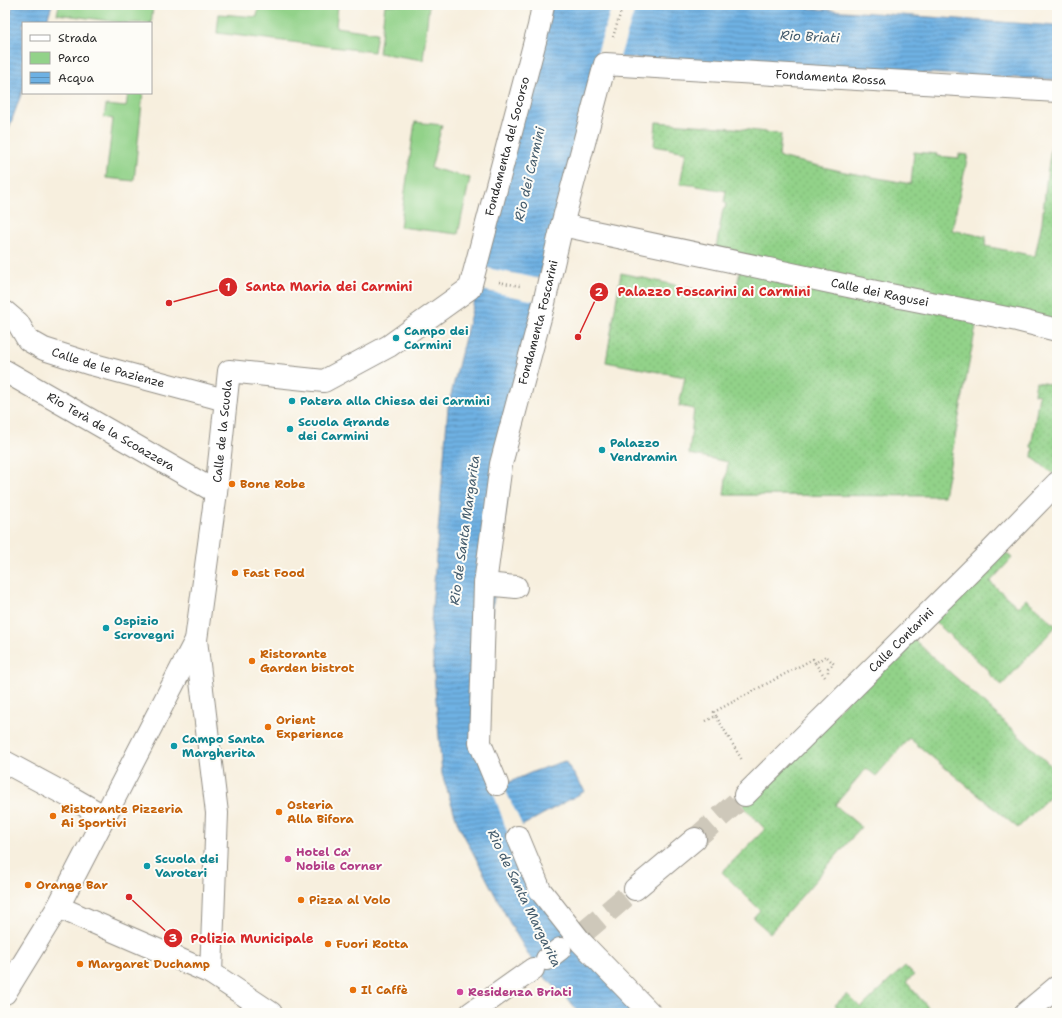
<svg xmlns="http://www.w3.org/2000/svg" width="1062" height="1018" font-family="'Shantell Sans',sans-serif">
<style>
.green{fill:#92d289;stroke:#5e7e5a}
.garden{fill:url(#garden-dots);stroke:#5e7e5a}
.water{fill:url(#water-rules);stroke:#4c6e87}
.pier{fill:#f7efde}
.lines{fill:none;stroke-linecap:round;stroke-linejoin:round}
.street-tunnel{stroke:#cec8ba;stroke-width:22;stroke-dasharray:22 11;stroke-linecap:butt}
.street-casing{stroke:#918d84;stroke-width:24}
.path{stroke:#918d84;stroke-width:2.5;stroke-dasharray:1 3;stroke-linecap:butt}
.street{stroke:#fff;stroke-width:22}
.culture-dot{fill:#0f9aa8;stroke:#fdfcf7;stroke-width:1.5}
.food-dot{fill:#e8710a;stroke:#fdfcf7;stroke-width:1.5}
.hotel-dot{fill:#d1479c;stroke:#fdfcf7;stroke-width:1.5}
.labels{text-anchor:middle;stroke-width:4;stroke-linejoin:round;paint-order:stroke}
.street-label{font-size:12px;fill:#2b2b2b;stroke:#fdfcf7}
.culture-label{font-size:12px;font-weight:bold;fill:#0d838f;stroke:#fdfcf7;text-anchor:start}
.food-label{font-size:12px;font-weight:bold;fill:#c56008;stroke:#fdfcf7;text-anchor:start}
.hotel-label{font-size:12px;font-weight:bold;fill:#b23c85;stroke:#fdfcf7;text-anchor:start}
.water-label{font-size:13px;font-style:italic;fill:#425a6b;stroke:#fdfcf7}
.leader{fill:none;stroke:#d62828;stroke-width:1.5}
.callout-dot{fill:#d62828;stroke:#fdfcf7;stroke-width:1.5}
.mark-label{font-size:12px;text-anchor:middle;font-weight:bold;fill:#fff}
.callout-label{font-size:13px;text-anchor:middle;font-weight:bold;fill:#d62828;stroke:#fdfcf7;stroke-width:4;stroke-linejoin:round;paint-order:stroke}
</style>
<defs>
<pattern id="garden-dots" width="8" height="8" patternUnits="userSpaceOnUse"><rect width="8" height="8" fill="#92d289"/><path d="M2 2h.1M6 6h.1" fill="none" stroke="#7eb476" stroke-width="1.8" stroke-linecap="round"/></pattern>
<pattern id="water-rules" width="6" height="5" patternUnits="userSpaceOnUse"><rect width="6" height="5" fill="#6eb1e3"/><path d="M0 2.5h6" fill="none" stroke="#5b90b8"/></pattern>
</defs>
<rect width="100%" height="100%" fill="#fdfcf7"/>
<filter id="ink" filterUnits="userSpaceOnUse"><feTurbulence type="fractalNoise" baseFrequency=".025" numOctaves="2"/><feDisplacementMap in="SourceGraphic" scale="8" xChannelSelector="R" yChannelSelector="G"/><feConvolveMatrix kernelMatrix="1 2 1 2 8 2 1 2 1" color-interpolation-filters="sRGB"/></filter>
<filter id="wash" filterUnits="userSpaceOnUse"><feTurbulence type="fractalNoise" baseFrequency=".012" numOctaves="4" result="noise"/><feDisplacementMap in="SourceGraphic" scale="16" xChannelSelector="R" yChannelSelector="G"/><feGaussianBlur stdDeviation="0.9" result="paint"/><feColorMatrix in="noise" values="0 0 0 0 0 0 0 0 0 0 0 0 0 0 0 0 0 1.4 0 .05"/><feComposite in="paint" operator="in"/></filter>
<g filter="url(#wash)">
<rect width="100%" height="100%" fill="#f7efde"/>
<g class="green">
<polygon points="59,5 144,5 153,6 151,27 151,23 125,23 57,14"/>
<polygon points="259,5 338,5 336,27 377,33 374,52 217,33 219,14 257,17"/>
<polygon points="385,5 429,5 423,60 379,53"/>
<polygon points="128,93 143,93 134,181 106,178 113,119 104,117 106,105 126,107"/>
<polygon points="415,122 442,125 431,168 470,178 458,234 400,227"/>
</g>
<g class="garden">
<polygon points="656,122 734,128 781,134 779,157 845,172 911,184 914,152 937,154 936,156 959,158 959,154 968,155 952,230 986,237 985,246 1035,256 1042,222 1046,183 1052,141 1057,141 1057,325 715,254 723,209 725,209 726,203 724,202 726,191 692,185 680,184 686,152 654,146"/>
<polygon points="741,267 977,321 944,496 724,495 728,462 689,454 694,409 679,406 685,377 606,362 621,273 702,291 702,292 734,299"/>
<polygon points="1036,382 1056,385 1055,387 1057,389 1057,477 1032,457 1033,448 1031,447 1039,395 1034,394"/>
<polygon points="1000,547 1012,558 990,582 1018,607 1026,599 1056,626 1002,685 989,674 990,672 930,617"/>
<polygon points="911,637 996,714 1057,772 1057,794 1054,792 1018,828 909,738 876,776 866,768 835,805 861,827 770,933 753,918 760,910 722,872 765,829 743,806"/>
<polygon points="905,966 914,975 906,982 933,1013 842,1013 835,1005 847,994 861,1008"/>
</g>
<g class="water">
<polygon points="13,5 52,5 46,23 23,23 23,89 5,139 5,29"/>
<polygon points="552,5 759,5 1057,26 1057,80 596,56 533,304 474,748 503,785 535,771 565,761 585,791 507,834 510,840 639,1013 580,1013 566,997 539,972 512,927 458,824 442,774 434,675 431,622 436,557 448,407 477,289"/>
</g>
<g class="pier">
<polygon points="612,5 636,5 619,60 594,63"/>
<polygon points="482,267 541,279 535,301 477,289"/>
<polygon points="503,785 523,827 509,835 510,840 491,786"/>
</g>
</g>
<g filter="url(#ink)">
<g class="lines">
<g class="street-tunnel">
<polyline points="695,839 745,795"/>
<polyline points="583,933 635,889"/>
</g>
<g class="street-casing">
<g id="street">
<path id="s1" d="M562 225 895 296 1017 320 1057 330"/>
<path id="s2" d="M5 312 18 323 28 340 44 349 91 364 225 400"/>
<path id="s3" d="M5 371 216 492"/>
<polyline points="485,584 516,587"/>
<polyline points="5,762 72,798 105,817"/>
<path id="s4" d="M497 784 480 743 485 584 501 464 544 303 562 225 605 64 1057 91"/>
<path id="s5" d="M745 795 988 554 1057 483"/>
<polyline points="518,837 540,890 581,942 650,1013"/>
<polyline points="635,889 695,839"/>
<polyline points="58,907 211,973"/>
<polyline points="547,959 560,949"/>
<polyline points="5,993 58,907 196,640"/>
<path id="s6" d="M271 1013 211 973 217 813 196 640 216 492 229 371 324 381 389 346 470 288 539 26 543 5"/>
<polyline points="471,1013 533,969"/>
<polyline points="1026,1013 1057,987"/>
</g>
</g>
<g class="path">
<polyline points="613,37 623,5"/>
<polyline points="499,282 520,286"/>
<polyline points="825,677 815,663 826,656 834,664 828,668 828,674"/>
<polyline points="716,716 714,712 813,659 815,663"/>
<polyline points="706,721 716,716 742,760"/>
</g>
<use href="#street" class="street"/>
</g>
</g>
<g class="culture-dot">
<circle cx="396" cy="338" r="4"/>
<circle cx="292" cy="401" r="4"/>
<circle cx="290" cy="429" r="4"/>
<circle cx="602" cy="450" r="4"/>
<circle cx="106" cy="628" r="4"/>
<circle cx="174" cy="746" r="4"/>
<circle cx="147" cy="866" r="4"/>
</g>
<g class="food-dot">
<circle cx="232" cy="484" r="4"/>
<circle cx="235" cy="573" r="4"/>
<circle cx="252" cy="661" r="4"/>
<circle cx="268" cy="727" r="4"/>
<circle cx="279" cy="812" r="4"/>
<circle cx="53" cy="816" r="4"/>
<circle cx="28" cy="885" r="4"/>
<circle cx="301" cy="900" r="4"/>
<circle cx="328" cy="944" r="4"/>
<circle cx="80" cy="964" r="4"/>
<circle cx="353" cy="990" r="4"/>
</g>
<g class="hotel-dot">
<circle cx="288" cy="859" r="4"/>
<circle cx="460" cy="992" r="4"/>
</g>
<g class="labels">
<g class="street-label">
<text dy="4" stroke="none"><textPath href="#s4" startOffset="964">Fondamenta Rossa</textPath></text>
<text dy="4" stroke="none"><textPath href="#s6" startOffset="1093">Fondamenta del Socorso</textPath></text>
<text dy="4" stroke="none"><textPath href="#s1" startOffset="325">Calle dei Ragusei</textPath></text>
<text dy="4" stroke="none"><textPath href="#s4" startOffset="471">Fondamenta Foscarini</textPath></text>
<text dy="4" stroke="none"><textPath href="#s2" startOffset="122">Calle de le Pazienze</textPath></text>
<text dy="4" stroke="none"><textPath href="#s3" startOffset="122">Rio Terà de la Scoazzera</textPath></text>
<text dy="4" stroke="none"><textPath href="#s6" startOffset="617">Calle de la Scuola</textPath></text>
<text dy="4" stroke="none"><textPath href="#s5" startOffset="220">Calle Contarini</textPath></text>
</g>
<g class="culture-label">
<text x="404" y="335">Campo dei<tspan x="404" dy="14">Carmini</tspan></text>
<text x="300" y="405">Patera alla Chiesa dei Carmini</text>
<text x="298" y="426">Scuola Grande<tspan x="298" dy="14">dei Carmini</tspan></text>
<text x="610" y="447">Palazzo<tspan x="610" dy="14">Vendramin</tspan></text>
<text x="114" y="625">Ospizio<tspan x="114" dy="14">Scrovegni</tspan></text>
<text x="182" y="743">Campo Santa<tspan x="182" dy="14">Margherita</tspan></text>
<text x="155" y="863">Scuola dei<tspan x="155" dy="14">Varoteri</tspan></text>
</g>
<g class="food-label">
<text x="240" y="488">Bone Robe</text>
<text x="243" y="577">Fast Food</text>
<text x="260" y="658">Ristorante<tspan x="260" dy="14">Garden bistrot</tspan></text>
<text x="276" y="724">Orient<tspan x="276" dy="14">Experience</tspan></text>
<text x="287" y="809">Osteria<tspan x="287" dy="14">Alla Bifora</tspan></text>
<text x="61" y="813">Ristorante Pizzeria<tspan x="61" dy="14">Ai Sportivi</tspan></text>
<text x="36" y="889">Orange Bar</text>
<text x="309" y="904">Pizza al Volo</text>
<text x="336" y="948">Fuori Rotta</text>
<text x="88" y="968">Margaret Duchamp</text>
<text x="361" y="994">Il Caffè</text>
</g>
<g class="hotel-label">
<text x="296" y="856">Hotel Ca'<tspan x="296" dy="14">Nobile Corner</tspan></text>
<text x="468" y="996">Residenza Briati</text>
</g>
<g class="water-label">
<text transform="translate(810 36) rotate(3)" y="5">Rio Briati</text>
<text transform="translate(529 174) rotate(-77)" y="5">Rio dei Carmini</text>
<text transform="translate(464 530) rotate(-82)" y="5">Rio de Santa Margarita</text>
<text transform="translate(525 898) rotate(64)" y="5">Rio de Santa Margarita</text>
</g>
</g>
<path class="leader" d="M169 303L228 287M578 337L599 292M129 897L173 938"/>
<g class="callout-dot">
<circle cx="169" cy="303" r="4"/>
<circle cx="578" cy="337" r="4"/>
<circle cx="129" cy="897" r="4"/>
<circle cx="228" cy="287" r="10"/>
<circle cx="599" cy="292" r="10"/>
<circle cx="173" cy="938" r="10"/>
</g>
<g class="mark-label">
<text x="228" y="291">1</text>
<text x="599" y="296">2</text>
<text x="173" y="942">3</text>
</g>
<g class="callout-label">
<text x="329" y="291">Santa Maria dei Carmini</text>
<text x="714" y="296">Palazzo Foscarini ai Carmini</text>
<text x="252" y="943">Polizia Municipale</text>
</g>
<rect width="1062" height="1018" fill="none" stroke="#fdfcf7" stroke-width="20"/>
<rect x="22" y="22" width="130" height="72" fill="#fdfcf7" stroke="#a9a8a5"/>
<rect x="30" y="35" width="20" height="6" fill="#ffffff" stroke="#a9a8a5"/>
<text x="58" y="42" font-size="12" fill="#2b2b2b">Strada</text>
<rect x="30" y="52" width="20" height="12" fill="#92d289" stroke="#a9a8a5"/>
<text x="58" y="62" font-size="12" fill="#2b2b2b">Parco</text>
<rect x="30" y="72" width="20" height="12" fill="url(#water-rules)" stroke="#a9a8a5"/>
<text x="58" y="82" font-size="12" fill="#2b2b2b">Acqua</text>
</svg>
